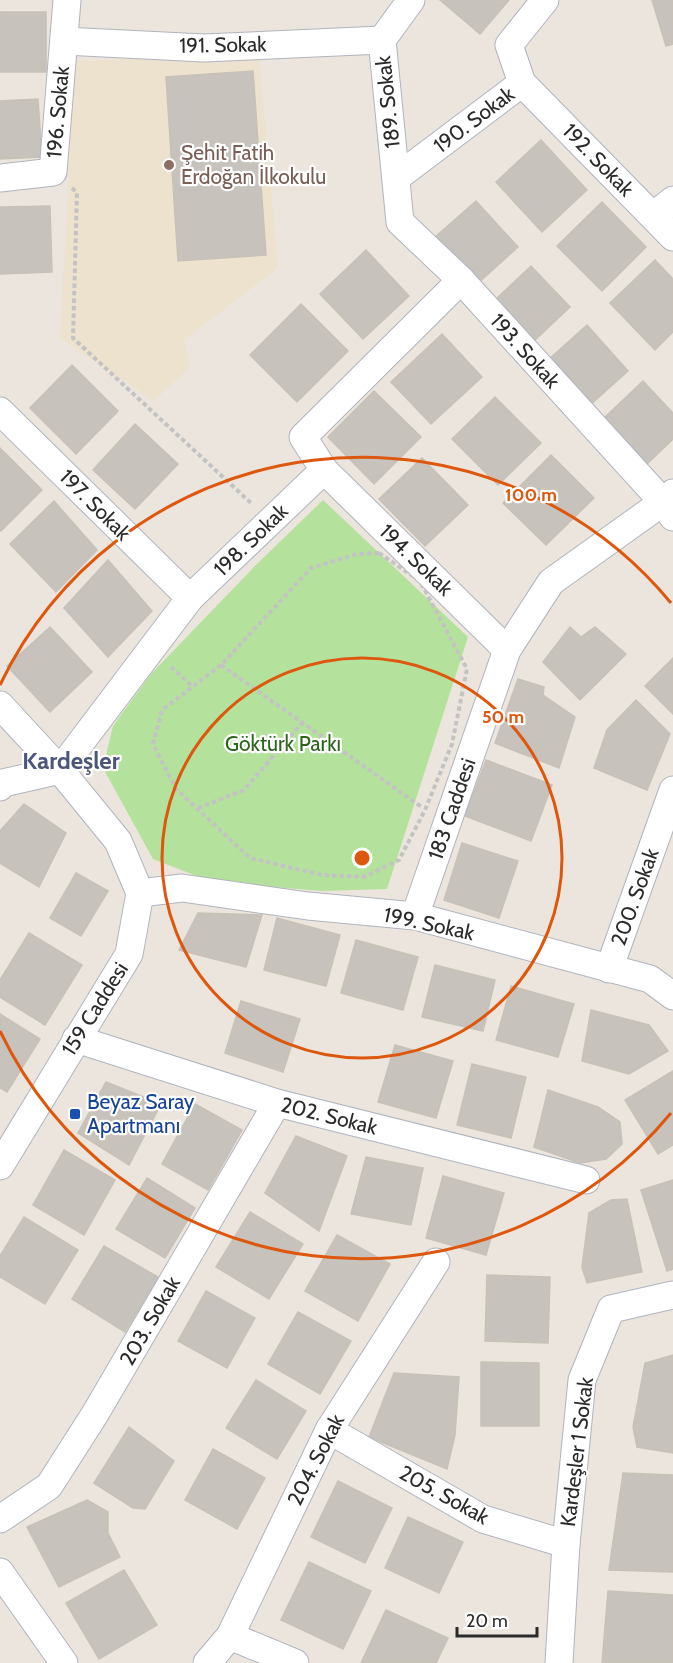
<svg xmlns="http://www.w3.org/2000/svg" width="673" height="1663" font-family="Cabin,sans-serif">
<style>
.education{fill:#ede2cd}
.green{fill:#b4e19b}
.building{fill:#c7c2bc;stroke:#c7c1b7;stroke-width:1.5}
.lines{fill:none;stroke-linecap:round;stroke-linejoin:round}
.street-casing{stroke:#b0b4be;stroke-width:29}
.path{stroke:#c3c3c3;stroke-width:4;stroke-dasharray:4.5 3;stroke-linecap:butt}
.street{stroke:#fff;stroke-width:27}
.ring{fill:none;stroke:#de570e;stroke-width:3}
.education-dot{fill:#8d6e63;stroke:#fff;stroke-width:2}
.transit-dot{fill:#1a4fb4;stroke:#fff;stroke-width:2}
.labels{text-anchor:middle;stroke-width:4.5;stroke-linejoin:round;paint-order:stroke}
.street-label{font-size:21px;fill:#2a2a2a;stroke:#fff}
.education-label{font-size:21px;fill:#785e54;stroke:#fff;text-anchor:start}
.park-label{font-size:21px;fill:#2d651d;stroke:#fff}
.transit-label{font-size:21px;fill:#164399;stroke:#fff;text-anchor:start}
.quarter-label{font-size:24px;font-weight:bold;fill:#4c557a;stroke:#fff}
.centre{fill:#de570e;stroke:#fff;stroke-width:3}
.ring-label{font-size:18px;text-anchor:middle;font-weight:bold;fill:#de570e;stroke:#fff;stroke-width:4.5;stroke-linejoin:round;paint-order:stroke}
</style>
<rect width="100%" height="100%" fill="#ece5dd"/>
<polygon class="education" points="259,54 278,268 184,340 190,367 154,401 60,338 75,61"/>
<polygon class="green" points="323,500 468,637 387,889 323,891 212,882 153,859 103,768 113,726 151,674 257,564"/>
<g class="building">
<polygon points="440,0 509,0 480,34"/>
<polygon points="652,0 673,0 673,44 666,46"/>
<rect x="0" y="12" width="46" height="60"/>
<polygon points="253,71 266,255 178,261 166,77"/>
<polygon points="38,99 42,157 0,159 0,101"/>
<polygon points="541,140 587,190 542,232 496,182"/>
<polygon points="476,201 518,247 476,285 434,238"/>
<polygon points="602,202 646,247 602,291 557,246"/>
<polygon points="50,206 52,272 0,274 0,207"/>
<polygon points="366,250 409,296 363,339 320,294"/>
<polygon points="655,260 673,279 673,332 655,350 610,303"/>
<polygon points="531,266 570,307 534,341 495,300"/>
<polygon points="301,304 348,351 297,402 250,355"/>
<polygon points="587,325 628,371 589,406 548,360"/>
<polygon points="442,334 482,377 431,424 391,382"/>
<polygon points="72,365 118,411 76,454 30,408"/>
<polygon points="643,381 673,413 673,439 646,465 603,419"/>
<polygon points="374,391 421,437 374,484 328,437"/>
<polygon points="495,397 541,443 498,485 452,439"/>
<polygon points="135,424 178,464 135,509 93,470"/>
<polygon points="0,448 42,490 1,531 0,530"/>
<polygon points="551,455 594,498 546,545 503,503"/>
<polygon points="422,458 468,505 425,546 379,499"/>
<polygon points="54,501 97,550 56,592 10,544"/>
<polygon points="108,560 152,611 108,657 64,608"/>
<polygon points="50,627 92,672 50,712 7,666"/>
<polygon points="570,627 581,637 595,627 626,654 580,700 543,662"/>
<polygon points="673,658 673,714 645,686"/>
<polygon points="518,679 544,687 543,695 575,717 559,768 495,743"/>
<polygon points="636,700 670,734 647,790 594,768 607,730"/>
<polygon points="486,760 552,785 531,841 465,816"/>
<polygon points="24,804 66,833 39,887 0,863 0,831"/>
<polygon points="462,843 518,861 499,918 444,900"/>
<polygon points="76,873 108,891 81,936 50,918"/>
<polygon points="198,913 262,915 246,967 179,950"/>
<polygon points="277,918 340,935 326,986 264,970"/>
<polygon points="29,933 82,965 45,1025 0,997 0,980"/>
<polygon points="356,940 418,957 403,1010 341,993"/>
<polygon points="435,965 495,980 483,1031 422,1017"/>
<polygon points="511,986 574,1004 558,1057 496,1040"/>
<polygon points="241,1001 300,1019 283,1072 225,1053"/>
<polygon points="591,1010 649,1025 668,1051 629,1074 582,1061"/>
<polygon points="0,1014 40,1039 7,1092 0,1088"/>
<polygon points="395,1045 453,1061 436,1118 378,1102"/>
<polygon points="472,1064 526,1077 511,1138 457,1125"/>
<polygon points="673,1071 673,1145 658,1154 625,1100"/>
<polygon points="106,1082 161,1104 129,1165 78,1133"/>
<polygon points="548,1090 598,1107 620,1122 622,1144 606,1159 580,1163 534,1147"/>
<polygon points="195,1104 242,1130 208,1190 162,1164"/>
<polygon points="296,1136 347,1156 319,1231 265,1193"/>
<polygon points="64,1150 115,1180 84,1235 33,1205"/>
<polygon points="366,1157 423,1168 411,1225 351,1214"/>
<polygon points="443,1176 504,1193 486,1255 426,1238"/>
<polygon points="147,1178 195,1208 165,1258 116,1229"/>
<polygon points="673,1180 673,1269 667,1271 641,1190"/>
<polygon points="627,1199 642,1272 587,1283 582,1267 589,1213 611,1200"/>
<polygon points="250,1212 303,1244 269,1299 216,1267"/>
<polygon points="24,1217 78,1250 45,1304 0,1277 0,1256"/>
<polygon points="337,1235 390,1264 358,1321 305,1291"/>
<polygon points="104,1246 158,1277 125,1332 72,1299"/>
<polygon points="487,1275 550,1277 548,1343 485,1341"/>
<polygon points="206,1291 255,1318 227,1368 178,1341"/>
<polygon points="298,1312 351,1341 320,1394 268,1364"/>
<polygon points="673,1355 673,1453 637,1447 633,1427 645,1363"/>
<polygon points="481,1362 539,1363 539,1426 481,1426"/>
<polygon points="394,1373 459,1377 455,1435 447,1469 369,1437"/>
<polygon points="256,1380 306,1411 277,1459 226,1428"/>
<polygon points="129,1427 174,1461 145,1509 133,1508 94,1483"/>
<polygon points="213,1449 265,1478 237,1529 185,1500"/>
<polygon points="623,1473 673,1475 673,1572 609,1570"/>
<polygon points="338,1481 392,1508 365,1563 311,1537"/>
<polygon points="87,1500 108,1512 108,1533 120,1557 59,1587 27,1527"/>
<polygon points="408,1517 463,1542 439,1593 385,1568"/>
<polygon points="309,1562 371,1591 343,1649 281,1620"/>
<polygon points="124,1570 157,1625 99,1659 66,1603"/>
<polygon points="608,1591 673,1595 673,1663 602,1663"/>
<polygon points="386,1610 448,1638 436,1663 361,1663"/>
</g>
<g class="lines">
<g class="street-casing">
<g id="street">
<polyline points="411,0 382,40 400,222 461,280 663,502 673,517"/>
<polyline points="545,0 509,45 522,83 673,237"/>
<polyline points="64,41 204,48 382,40"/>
<polyline points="0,178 53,172 67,0"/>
<polyline points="396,178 522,83"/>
<polyline points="653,216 673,200"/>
<polyline points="0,411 190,598"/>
<polyline points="324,470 507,650"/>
<polyline points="0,705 60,770 118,841 140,893 129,954 0,1166"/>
<polyline points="0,787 3,783 60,770 190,598 324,470 303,437 461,280"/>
<polyline points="140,893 182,888 308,906 415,916 650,979 673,996"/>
<polyline points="415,916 507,650 551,582 663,502 673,493"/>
<polyline points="609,969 673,790"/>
<polyline points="76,1039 277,1103 586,1180"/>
<polyline points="329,1430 483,1519 566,1544"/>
<polyline points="0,1519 49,1486 95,1414 277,1103"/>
<polyline points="0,1572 64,1663"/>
<polyline points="230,1636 295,1663"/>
<polyline points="207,1663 230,1636 329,1430 436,1262"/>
<polyline points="559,1663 566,1544 582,1380 611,1309 673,1295"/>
</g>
</g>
<g class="path">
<polyline points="72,188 77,193 73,338 251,503"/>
<polygon points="379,553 420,581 467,669 452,744 425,810 399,860 364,877 322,875 250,858 176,789 153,744 162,710 221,665 311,568 357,554"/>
<polyline points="221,665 423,808"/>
<polyline points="171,667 192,686"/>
<polyline points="198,808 244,790 302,723"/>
</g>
<use href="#street" class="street"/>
</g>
<g class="ring">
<circle cx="362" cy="858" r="200"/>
<path d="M671 1113A401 401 0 0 1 0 1031M0 685A401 401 0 0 1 671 603"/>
</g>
<circle class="education-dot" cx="169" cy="165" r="6"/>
<rect class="transit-dot" x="69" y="1108" width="12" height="12" rx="3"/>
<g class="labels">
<g class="street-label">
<text transform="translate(223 45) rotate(-1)" y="7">191. Sokak</text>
<text transform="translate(388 102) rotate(-96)" y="7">189. Sokak</text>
<text transform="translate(58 112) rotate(-85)" y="7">196. Sokak</text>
<text transform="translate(474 120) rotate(-37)" y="7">190. Sokak</text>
<text transform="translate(598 160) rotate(46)" y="7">192. Sokak</text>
<text transform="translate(525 351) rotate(48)" y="7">193. Sokak</text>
<text transform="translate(95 505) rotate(45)" y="7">197. Sokak</text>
<text transform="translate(251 540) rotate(-44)" y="7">198. Sokak</text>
<text transform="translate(416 560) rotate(44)" y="7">194. Sokak</text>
<text transform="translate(452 809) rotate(-71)" y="7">183 Caddesi</text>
<text transform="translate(635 897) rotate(-70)" y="7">200. Sokak</text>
<text transform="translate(429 924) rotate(12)" y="7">199. Sokak</text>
<text transform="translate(95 1009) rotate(-58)" y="7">159 Caddesi</text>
<text transform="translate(329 1116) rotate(14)" y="7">202. Sokak</text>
<text transform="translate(150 1321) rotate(-60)" y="7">203. Sokak</text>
<text transform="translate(577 1452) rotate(-83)" y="7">Kardeşler 1 Sokak</text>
<text transform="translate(316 1460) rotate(-63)" y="7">204. Sokak</text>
<text transform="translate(444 1495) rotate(29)" y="7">205. Sokak</text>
</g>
<g class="education-label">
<text x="181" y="160">Şehit Fatih<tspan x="181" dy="24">Erdoğan İlkokulu</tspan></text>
</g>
<g class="park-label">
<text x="283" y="751">Göktürk Parkı</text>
</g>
<g class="transit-label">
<text x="87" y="1109">Beyaz Saray<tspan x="87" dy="24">Apartmanı</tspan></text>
</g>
<g class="quarter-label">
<text x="71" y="769">Kardeşler</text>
</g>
</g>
<circle cx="362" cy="858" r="9" class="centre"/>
<g class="ring-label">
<text x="531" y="501">100 m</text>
<text x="503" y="723">50 m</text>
</g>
<path d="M457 1627v9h80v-9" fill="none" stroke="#2a2a2a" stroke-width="3"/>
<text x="466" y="1627" font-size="18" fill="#2a2a2a" stroke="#ffffff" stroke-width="4.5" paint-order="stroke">20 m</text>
</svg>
